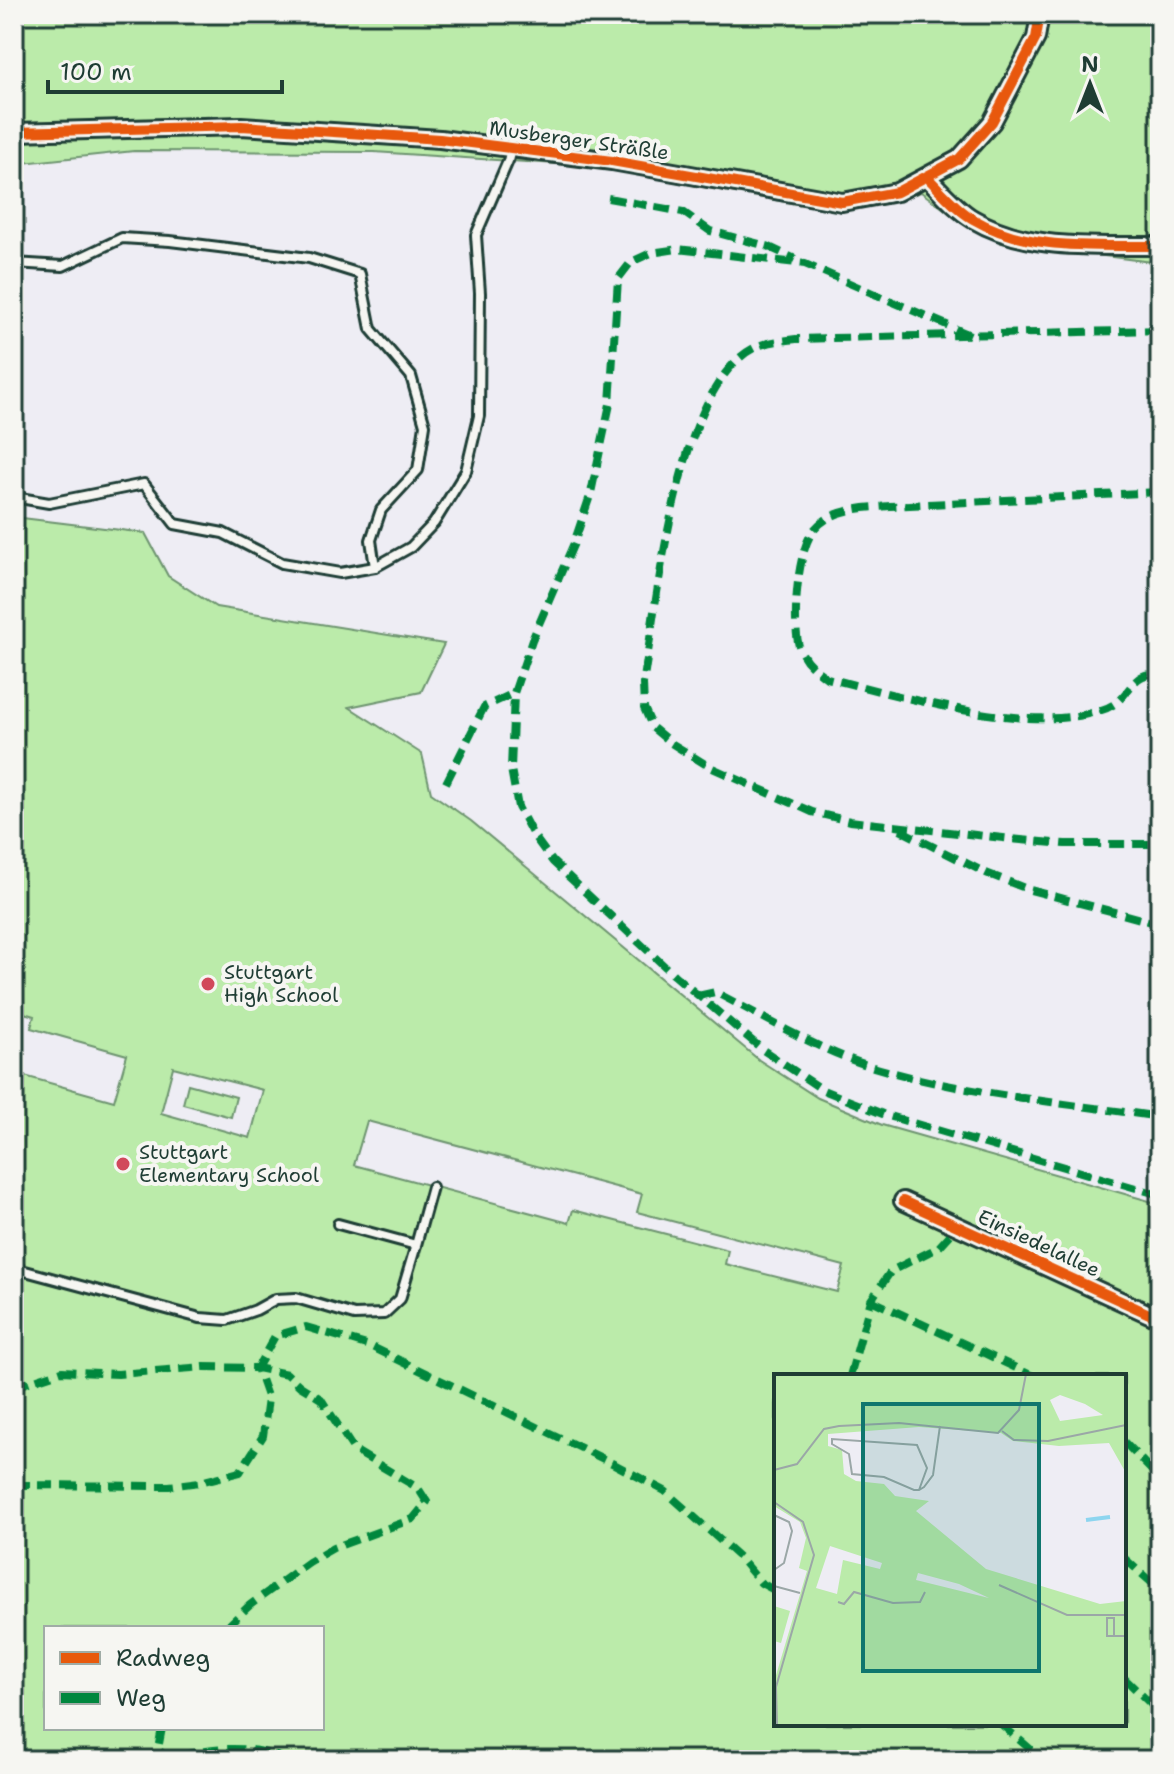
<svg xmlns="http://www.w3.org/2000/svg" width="1174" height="1774" font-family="'Shantell Sans',sans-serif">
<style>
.green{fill:#bbebaa;stroke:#6d946f;stroke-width:2;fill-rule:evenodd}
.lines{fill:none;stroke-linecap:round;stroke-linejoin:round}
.service-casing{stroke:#1f3d34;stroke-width:14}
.minor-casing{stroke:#1f3d34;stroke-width:22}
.service{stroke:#f6f6f2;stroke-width:8}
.minor{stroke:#f6f6f2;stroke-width:16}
.quiet{stroke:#00873e;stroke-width:8;stroke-dasharray:16 8;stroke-linecap:butt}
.cycleway-casing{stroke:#f6f6f2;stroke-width:15}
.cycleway{stroke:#e8590c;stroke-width:10}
.poi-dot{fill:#d1495b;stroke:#f6f6f2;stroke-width:3}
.labels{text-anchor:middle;stroke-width:8;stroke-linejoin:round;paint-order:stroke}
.street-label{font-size:20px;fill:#1f3d34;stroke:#f6f6f2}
.poi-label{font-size:20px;fill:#1f3d34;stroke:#f6f6f2;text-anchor:start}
.inset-river{fill:none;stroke:#8dd5ef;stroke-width:4}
.inset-road{fill:none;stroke:#9ba7a7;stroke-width:2}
.view{fill:#0f766e;fill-opacity:0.15;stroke:#0f766e;stroke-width:4}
.inset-edge{fill:none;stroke:#1f3d34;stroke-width:4}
</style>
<rect width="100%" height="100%" fill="#eeedf4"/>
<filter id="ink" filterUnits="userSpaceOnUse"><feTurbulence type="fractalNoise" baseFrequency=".0125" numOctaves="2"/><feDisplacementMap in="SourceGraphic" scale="16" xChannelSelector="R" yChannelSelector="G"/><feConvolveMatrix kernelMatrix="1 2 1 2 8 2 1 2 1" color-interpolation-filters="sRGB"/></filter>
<g filter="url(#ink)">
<g class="green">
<polygon points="14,14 1160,14 1160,263 1002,243 963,223 921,192 898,199 843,210 791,203 589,166 374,152 134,151 14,164"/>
<path d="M14 517 145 533 168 576 216 607 444 644 421 692 349 707 422 754 431 793 471 821 759 1060 818 1098 882 1125 1160 1204V1760H14V1073L114 1101 127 1055 31 1028 34 1016 14 1010ZM173 1067 263 1090 250 1138 161 1113ZM367 1121 642 1194 637 1212 844 1266 837 1292 725 1264 728 1250 573 1210 569 1223 354 1165ZM776 1376H1124V1724H776ZM46 1628H322V1728H46Z"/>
<polygon points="188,1084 236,1097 231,1117 183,1104"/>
</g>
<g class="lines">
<g class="service-casing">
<g id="service">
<polyline points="14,263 63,266 122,238 170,241 309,258 360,274 371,329 411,376 425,425 418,470 381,510 371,540 375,567"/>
<polyline points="14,497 49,503 144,484 175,524 223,533 282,563 340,573 375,567 411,547 434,523 466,471 479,416 480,293 476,235 508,161 511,149"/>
<polyline points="338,1224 416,1245 432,1187"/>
<polyline points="14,1268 200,1318 227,1320 256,1310 276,1299 296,1298 354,1315 384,1314 400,1299 416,1245"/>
</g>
</g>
<g class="minor-casing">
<g id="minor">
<polyline points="14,132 241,126 440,139 612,161 842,202 897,192 959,159 992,122 1036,38 1040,14"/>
<path d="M927 177C941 191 956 209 973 219 1029 252 1097 245 1160 246"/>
<polyline points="903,1201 1160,1319"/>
</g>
</g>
<use href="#service" class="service"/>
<use href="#minor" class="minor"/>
<g class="quiet">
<polyline points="608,198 683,212 710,231 767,246 795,259"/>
<path d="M1160 330 796 339C782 341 767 341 754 348 676 388 657 604 643 684L644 708 653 728 671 743 710 767 812 812 850 821 1021 840 1065 844H1160"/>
<polyline points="970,335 805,264 678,249 651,253 631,262 618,279 610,404 591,493 574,543 532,640 514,693 511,769 518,807 533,835 553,862 674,975 763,1050 823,1090 885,1115 1160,1195"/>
<path d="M1160 492 890 506C864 508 832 508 814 530 797 549 792 622 799 646 804 662 815 669 827 678 901 696 1009 729 1083 715 1095 712 1107 710 1117 702 1134 687 1133 673 1160 673"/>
<polyline points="446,783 484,707 514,693"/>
<polyline points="900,830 986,873 1030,890 1160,924"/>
<path d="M698 996 715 992C762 1016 820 1051 870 1066 962 1094 1065 1103 1160 1117"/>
<polyline points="871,1300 1033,1376"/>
<polyline points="850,1376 871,1300 891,1271 939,1247 958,1226"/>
<polyline points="14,1387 62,1371 118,1374 204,1367 257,1368 287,1374 300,1386 321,1399 354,1450 418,1488 427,1502 413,1519 333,1548 309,1562 250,1605 226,1628"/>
<polyline points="1124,1442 1160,1479"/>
<polyline points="14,1485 169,1486 200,1482 240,1472 263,1436 268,1399 257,1368 275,1336 306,1327 370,1346 614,1464 665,1491 739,1557 761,1583 776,1591"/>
<polyline points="1124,1558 1160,1590"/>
<polyline points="1124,1678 1160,1713"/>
<polyline points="1001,1724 1043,1760"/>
<path d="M162 1728 158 1749 167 1759C208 1749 247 1742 286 1760"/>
</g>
<g class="cycleway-casing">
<g id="cycleway">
<polyline points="14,132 241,126 440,139 612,161 842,202 897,192 959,159 992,122 1036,38 1040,14"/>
<path d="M927 177C941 191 956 209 973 219 1029 252 1097 245 1160 246"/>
<polyline points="903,1201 1160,1319"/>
</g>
</g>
<use href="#cycleway" class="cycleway"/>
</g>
</g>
<g class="poi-dot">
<circle cx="208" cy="984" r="8"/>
<circle cx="123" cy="1164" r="8"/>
</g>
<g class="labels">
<g class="street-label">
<text transform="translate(579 140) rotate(8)" y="7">Musberger Sträßle</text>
<text transform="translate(1039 1243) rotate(25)" y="7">Einsiedelallee</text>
</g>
<g class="poi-label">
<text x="224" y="979">Stuttgart<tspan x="224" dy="23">High School</tspan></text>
<text x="139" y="1159">Stuttgart<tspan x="139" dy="23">Elementary School</tspan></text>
</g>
</g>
<g transform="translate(774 1374)">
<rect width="352" height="352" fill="#eeedf4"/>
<path d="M0 0H352V99L335 69 285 72 239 67 227 59 145 53 54 60V72L68 76 70 100 82 107 110 110 121 122 155 127 142 137 212 195 326 230 352 227V352H0V308L33 197 25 194 32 164 26 148 0 132ZM286 21 311 30 329 41 286 47 276 26ZM56 172 108 189 106 195 69 186 63 220 42 214ZM144 199 185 210 215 224 142 206ZM0 232 16 237 7 269 0 267Z" fill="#bbebaa" fill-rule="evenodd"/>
<path class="inset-river" d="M312 146 336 143"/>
<path class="inset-road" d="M228 57 240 66 274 67 352 51M0 96 23 90 50 55 65 52 125 49 224 59 245 36 252 0M145 116 153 94 143 71 58 65V70L75 80 78 100 110 103 140 116H145L150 113 159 101 166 52M0 128 29 148 40 181 2 313 3 352M0 141 15 148 18 157 10 189 0 196M225 211 293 241H352M0 212 26 219M64 228 70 230 80 218 119 229 146 228 151 218M340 262V244H333V262H352"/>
<path class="view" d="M89 30H265V297H89Z"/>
<rect width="352" height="352" class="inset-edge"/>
</g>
<rect width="1174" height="1774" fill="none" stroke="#f6f6f2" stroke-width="48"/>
<rect x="24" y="24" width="1126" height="1726" fill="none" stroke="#1f3d34" stroke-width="3" filter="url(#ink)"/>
<rect x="44" y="1626" width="280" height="104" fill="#f6f6f2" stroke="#a0aca6" stroke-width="2"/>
<rect x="60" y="1652" width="40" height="12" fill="#e8590c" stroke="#a0aca6" stroke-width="2"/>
<text x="116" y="1666" font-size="24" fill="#1f3d34">Radweg</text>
<rect x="60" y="1692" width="40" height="12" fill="#00873e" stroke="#a0aca6" stroke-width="2"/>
<text x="116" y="1706" font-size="24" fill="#1f3d34">Weg</text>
<g transform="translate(1090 84)" stroke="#f6f6f2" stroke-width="6" paint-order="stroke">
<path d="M0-6L14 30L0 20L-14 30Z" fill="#1f3d34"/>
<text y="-12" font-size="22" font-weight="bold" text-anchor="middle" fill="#1f3d34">N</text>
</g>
<path d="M48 80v12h234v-12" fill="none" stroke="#1f3d34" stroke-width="4"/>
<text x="60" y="80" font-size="24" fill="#1f3d34" stroke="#f6f6f2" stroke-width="6" paint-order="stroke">100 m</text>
</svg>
